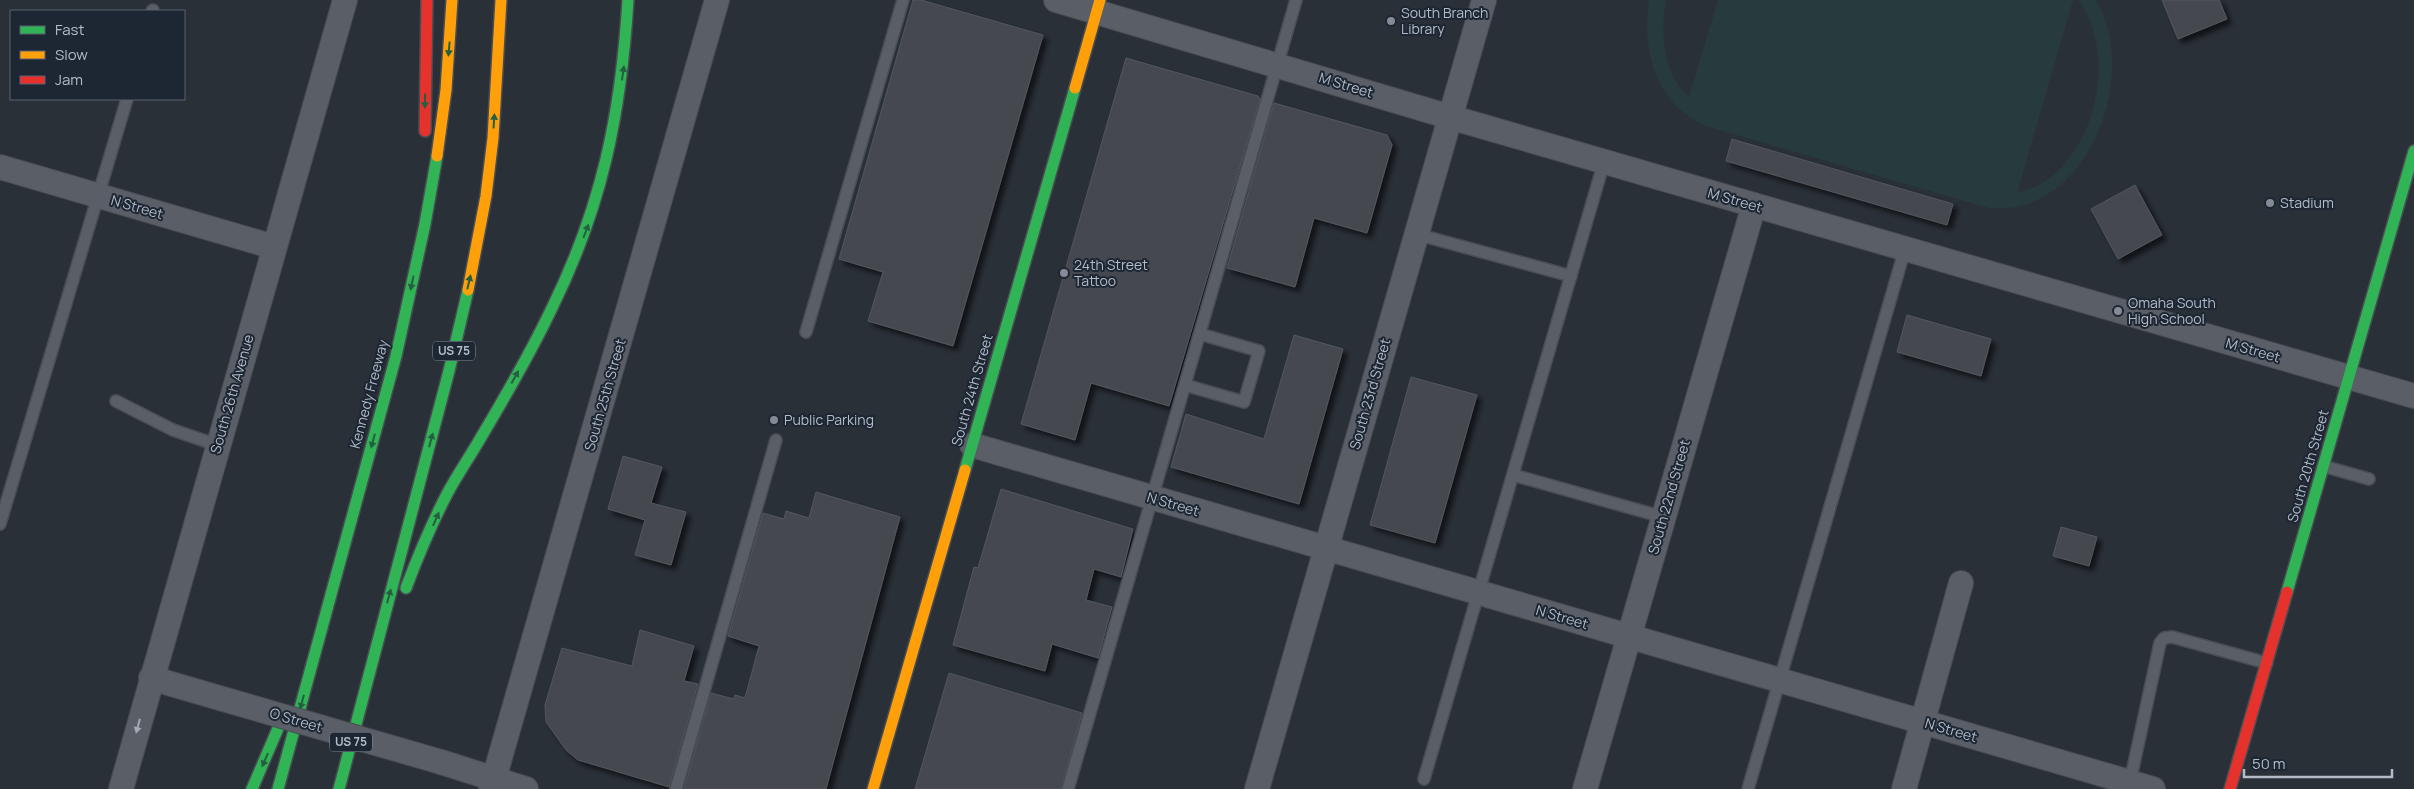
<svg xmlns="http://www.w3.org/2000/svg" width="2414" height="789" font-family="Manrope,sans-serif">
<style>
.green{fill:#273a3e}
.building{fill:#444950;stroke:#52575f;filter:url(#shadow)}
.lines{fill:none;stroke-linecap:round;stroke-linejoin:round}
.lane-casing{stroke:#484c53;stroke-width:14}
.street-casing{stroke:#484c53;stroke-width:26}
.fast-casing{stroke:#484c53;stroke-width:14}
.slow-casing{stroke:#484c53;stroke-width:14}
.jam-casing{stroke:#484c53;stroke-width:14}
.lane{stroke:#5a5e66;stroke-width:11}
.street{stroke:#5a5e66;stroke-width:24}
.fast{stroke:#30b455;stroke-width:11}
.slow{stroke:#ff9f0a;stroke-width:11}
.jam{stroke:#e5322d;stroke-width:11}
.street-bridge-casing{stroke:#484c53;stroke-width:26;stroke-linecap:butt}
.street-bridge{stroke:#5a5e66;stroke-width:24}
.oneway{fill:#255f41}
.oneway2{fill:#a2a9b5}
.poi-dot{fill:#848b96;stroke:#1d2633;stroke-width:2}
.labels{text-anchor:middle;stroke-width:4;stroke-linejoin:round;paint-order:stroke}
.shield{fill:#1d2633;stroke:#878f9c;stroke-width:1}
.shield-label{font-size:12px;font-weight:bold;fill:#b4bcc9}
.poi-label{font-size:14px;fill:#b4bcc9;stroke:#1d2633;text-anchor:start}
.street-label{font-size:14px;fill:#b4bcc9;stroke:#1d2633}
</style>
<defs>
<filter id="shadow"><feDropShadow dx="4.5" dy="4.5" stdDeviation="2.5" flood-color="#0009"/></filter>
</defs>
<rect width="100%" height="100%" fill="#2a3038"/>
<path class="green" d="M1649 0H1666C1660 31 1663 75 1689 97L1718 0H2073L2017 193C2092 177 2122 57 2078 0H2096C2141 75 2088 218 1989 208L1709 127C1657 108 1641 51 1649 0Z"/>
<g class="building">
<polygon points="913,0 921,0 1043,35 953,346 868,321 883,272 839,259"/>
<polygon points="2162,0 2219,0 2227,19 2178,39"/>
<polygon points="1126,58 1258,96 1260,99 1169,406 1091,383 1075,440 1021,424"/>
<polygon points="1274,103 1387,135 1392,145 1367,233 1314,218 1295,287 1227,268"/>
<polygon points="1732,139 1953,204 1947,225 1726,161"/>
<polygon points="2135,185 2162,235 2118,259 2091,209"/>
<polygon points="1907,315 1991,339 1981,376 1897,352"/>
<polygon points="1294,335 1343,349 1299,504 1171,467 1186,414 1264,439"/>
<polygon points="1411,377 1477,395 1435,543 1370,525"/>
<polygon points="623,456 662,467 651,503 686,512 671,565 635,555 645,520 608,509"/>
<polygon points="1001,489 1133,529 1121,577 1094,569 1086,600 1112,607 1098,658 1052,644 1045,671 953,645 974,567 978,568"/>
<polygon points="816,492 900,517 826,789 684,789 711,693 734,699 735,695 745,698 759,646 728,636 763,513 784,519 786,511 809,518"/>
<polygon points="2061,527 2097,537 2089,566 2053,556"/>
<polygon points="640,630 694,646 684,681 698,684 669,787 578,760 566,750 546,722 545,705 562,648 632,666"/>
<polygon points="949,673 1082,713 1061,789 915,789"/>
</g>
<g class="lines">
<g class="lane-casing">
<g id="lane">
<polyline points="152,11 153,10"/>
<polyline points="1416,234 1571,276"/>
<polyline points="806,332 903,0"/>
<polyline points="1185,385 1244,402 1259,351 1200,334"/>
<polyline points="116,401 173,430 217,445"/>
<polyline points="2323,466 2369,479"/>
<polyline points="1513,475 1663,517"/>
<polyline points="0,524 127,99"/>
<polyline points="1424,779 1604,162"/>
<polyline points="2130,782 2160,643 2164,638 2172,637 2267,663"/>
<polyline points="676,789 776,440"/>
<polyline points="1068,789 1296,0"/>
<polyline points="1748,789 1905,249"/>
</g>
</g>
<g class="street-casing">
<g id="street">
<polyline points="1056,0 1450,117 2414,396"/>
<polyline points="0,167 274,247"/>
<polyline points="972,445 2153,789"/>
<polyline points="151,678 216,697"/>
<polyline points="441,762 526,789"/>
<polyline points="121,789 345,0"/>
<polyline points="491,789 717,0"/>
<polyline points="1257,789 1484,0"/>
<polyline points="1585,789 1754,205"/>
<polyline points="1904,789 1961,583"/>
</g>
</g>
<g class="fast-casing">
<g id="fast">
<polyline points="965,470 1075,88"/>
<path d="M406 588C418 556 431 525 447 494 457 475 469 458 480 439 505 397 530 354 551 310 602 207 621 114 628 0"/>
<polyline points="2287,592 2414,151"/>
<polyline points="252,789 282,719"/>
<polyline points="278,789 396,356 425,224 437,156"/>
<polyline points="339,789 449,371 468,290"/>
</g>
</g>
<g class="slow-casing">
<g id="slow">
<polyline points="1075,88 1100,0"/>
<polyline points="437,156 446,90 452,0"/>
<polyline points="468,290 486,196 493,138 501,0"/>
<polyline points="873,789 965,470"/>
</g>
</g>
<g class="jam-casing">
<g id="jam">
<polyline points="425,131 427,0"/>
<polyline points="2230,789 2287,592"/>
</g>
</g>
<use href="#lane" class="lane"/>
<use href="#street" class="street"/>
<use href="#fast" class="fast"/>
<use href="#slow" class="slow"/>
<use href="#jam" class="jam"/>
<g class="street-bridge-casing">
<polyline id="street-bridge" points="216,697 441,762"/>
</g>
<use href="#street-bridge" class="street-bridge"/>
</g>
<defs><path id="oneway-solid" d="M-6-.8H1V-3.2L6.5 0L1 3.2V.8H-6Z" transform="scale(1.25)"/></defs>
<g class="oneway">
<use href="#oneway-solid" transform="translate(449 49) rotate(95)"/>
<use href="#oneway-solid" transform="translate(623 73) rotate(-82)"/>
<use href="#oneway-solid" transform="translate(425 101) rotate(91)"/>
<use href="#oneway-solid" transform="translate(494 121) rotate(-86)"/>
<use href="#oneway-solid" transform="translate(586 231) rotate(-69)"/>
<use href="#oneway-solid" transform="translate(469 282) rotate(-77)"/>
<use href="#oneway-solid" transform="translate(412 283) rotate(102)"/>
<use href="#oneway-solid" transform="translate(515 377) rotate(-61)"/>
<use href="#oneway-solid" transform="translate(431 440) rotate(-75)"/>
<use href="#oneway-solid" transform="translate(373 441) rotate(105)"/>
<use href="#oneway-solid" transform="translate(436 519) rotate(-66)"/>
<use href="#oneway-solid" transform="translate(389 596) rotate(-75)"/>
<use href="#oneway-solid" transform="translate(302 702) rotate(105)"/>
<use href="#oneway-solid" transform="translate(265 760) rotate(114)"/>
</g>
<use class="oneway2" href="#oneway-solid" transform="translate(138 726) rotate(105)"/>
<g class="poi-dot">
<circle cx="1391" cy="21" r="5"/>
<circle cx="2270" cy="203" r="5"/>
<circle cx="1064" cy="273" r="5"/>
<circle cx="2118" cy="311" r="5"/>
<circle cx="774" cy="420" r="5"/>
</g>
<g class="labels">
<g class="shield">
<rect x="433" y="341.5" width="42" height="19" rx="4"/>
<rect x="330" y="732.5" width="42" height="19" rx="4"/>
</g>
<g class="shield-label">
<text x="454" y="355">US 75</text>
<text x="351" y="746">US 75</text>
</g>
<g class="poi-label">
<text x="1401" y="18">South Branch<tspan x="1401" dy="16">Library</tspan></text>
<text x="2280" y="208">Stadium</text>
<text x="1074" y="270">24th Street<tspan x="1074" dy="16">Tattoo</tspan></text>
<text x="2128" y="308">Omaha South<tspan x="2128" dy="16">High School</tspan></text>
<text x="784" y="425">Public Parking</text>
</g>
<g class="street-label">
<text transform="translate(1346 85) rotate(17)" y="5">M Street</text>
<text transform="translate(1735 200) rotate(16)" y="5">M Street</text>
<text transform="translate(137 207) rotate(16)" y="5">N Street</text>
<text transform="translate(2253 350) rotate(16)" y="5">M Street</text>
<text transform="translate(972 390) rotate(-74)" y="5">South 24th Street</text>
<text transform="translate(232 394) rotate(-74)" y="5">South 26th Avenue</text>
<text transform="translate(369 394) rotate(-75)" y="5">Kennedy Freeway</text>
<text transform="translate(1370 394) rotate(-74)" y="5">South 23rd Street</text>
<text transform="translate(605 395) rotate(-74)" y="5">South 25th Street</text>
<text transform="translate(2308 466) rotate(-74)" y="5">South 20th Street</text>
<text transform="translate(1669 497) rotate(-74)" y="5">South 22nd Street</text>
<text transform="translate(1173 504) rotate(16)" y="5">N Street</text>
<text transform="translate(1562 617) rotate(16)" y="5">N Street</text>
<text transform="translate(296 720) rotate(16)" y="5">O Street</text>
<text transform="translate(1951 730) rotate(16)" y="5">N Street</text>
</g>
</g>
<rect x="10" y="10" width="175" height="90" fill="#1d2633" stroke="#59626f"/>
<rect x="20" y="26" width="25" height="8" fill="#30b455" stroke="#59626f"/>
<text x="55" y="35" font-size="15" fill="#b4bcc9">Fast</text>
<rect x="20" y="51" width="25" height="8" fill="#ff9f0a" stroke="#59626f"/>
<text x="55" y="60" font-size="15" fill="#b4bcc9">Slow</text>
<rect x="20" y="76" width="25" height="8" fill="#e5322d" stroke="#59626f"/>
<text x="55" y="85" font-size="15" fill="#b4bcc9">Jam</text>
<path d="M2244 769v8h148v-8" fill="none" stroke="#b4bcc9" stroke-width="2.5"/>
<text x="2252" y="769" font-size="15" fill="#b4bcc9" stroke="#1d2633" stroke-width="4" paint-order="stroke">50 m</text>
</svg>
